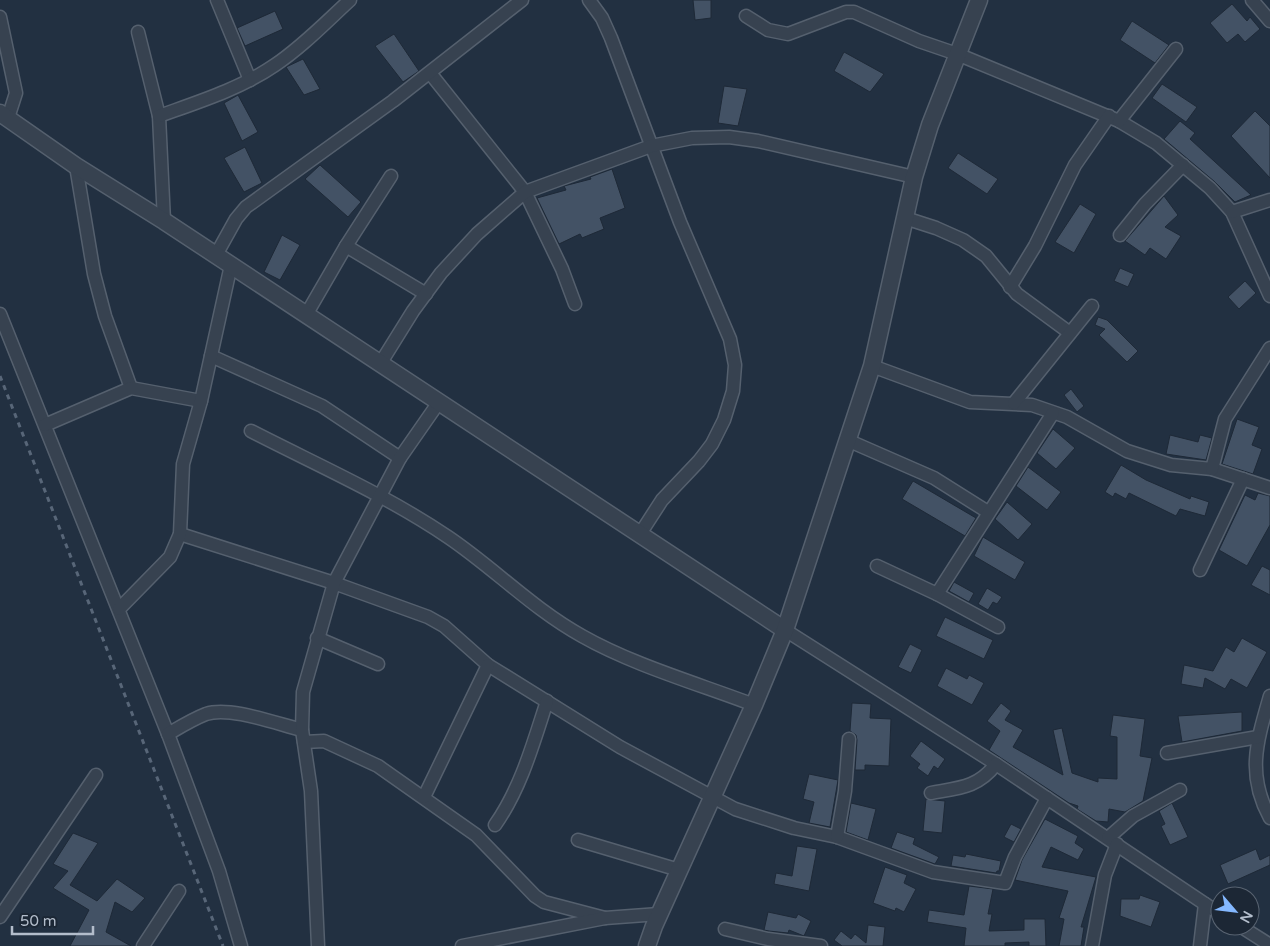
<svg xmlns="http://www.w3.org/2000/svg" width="1270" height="946" font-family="'Varela Round',sans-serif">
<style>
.building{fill:#435265;stroke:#1e2937}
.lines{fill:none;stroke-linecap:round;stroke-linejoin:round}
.minor-casing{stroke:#55606e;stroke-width:15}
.tertiary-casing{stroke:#55606e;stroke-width:19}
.minor{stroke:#374250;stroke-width:12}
.tertiary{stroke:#374250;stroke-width:16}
.rail{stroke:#586678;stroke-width:3;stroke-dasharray:5 5;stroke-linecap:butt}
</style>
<rect width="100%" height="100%" fill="#223041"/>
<g class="building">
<polygon points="693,0 711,0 711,18 695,20"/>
<polygon points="1232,4 1247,21 1250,17 1260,29 1245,42 1238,34 1227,43 1210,23"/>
<polygon points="275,11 283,29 245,46 237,28"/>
<polygon points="1132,21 1169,45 1155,63 1120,40"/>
<polygon points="394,34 419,71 403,82 375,46"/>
<polygon points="844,52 884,74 870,92 834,71"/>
<polygon points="303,59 320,89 304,95 286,67"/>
<polygon points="1162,84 1197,107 1186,122 1152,98"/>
<polygon points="724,86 747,89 738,126 718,123"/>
<polygon points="238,95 258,132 242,141 224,103"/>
<polygon points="1255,111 1270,126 1270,178 1231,136"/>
<polygon points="1180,121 1195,133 1190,139 1251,195 1235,202 1215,182 1164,139"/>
<polygon points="245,147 262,183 244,192 224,158"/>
<polygon points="958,153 998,179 987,194 948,168"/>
<polygon points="320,165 361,202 348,217 305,179"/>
<polygon points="612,169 625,208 600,218 604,229 582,238 580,234 559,244 537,198 566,190 564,186 591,179 590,177"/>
<polygon points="1164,196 1178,215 1165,227 1181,236 1166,259 1150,248 1145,255 1125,241"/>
<polygon points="1080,204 1096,214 1074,253 1055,242"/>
<polygon points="282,235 300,245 280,280 264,272"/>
<polygon points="1120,268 1134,274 1128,287 1114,281"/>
<polygon points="1245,281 1256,293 1239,309 1228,297"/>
<polygon points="1098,317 1107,320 1138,351 1127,362 1099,335 1105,329 1095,325"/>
<polygon points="1071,389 1084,406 1077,412 1064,395"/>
<polygon points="1237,419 1259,427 1252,445 1262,449 1253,474 1222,464"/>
<polygon points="1053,429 1075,448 1056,469 1037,453"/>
<polygon points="1170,435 1198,442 1200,435 1212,438 1206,460 1166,454"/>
<polygon points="1121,465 1146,480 1190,499 1191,496 1209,502 1205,516 1180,509 1176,516 1129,493 1126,499 1115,493 1113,497 1105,492"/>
<polygon points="1028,467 1061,492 1047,510 1016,486"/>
<polygon points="913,481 976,518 965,536 902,499"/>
<polygon points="1258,493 1270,496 1270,525 1247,566 1219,550 1245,495 1255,500"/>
<polygon points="1007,502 1032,524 1018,540 995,519"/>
<polygon points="983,537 1025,562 1015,580 974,556"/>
<polygon points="1262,566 1270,570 1270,595 1251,585"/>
<polygon points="954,582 974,593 969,602 949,591"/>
<polygon points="987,588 1002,597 997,604 993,602 988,610 978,604"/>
<polygon points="945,617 993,640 984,659 936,636"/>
<polygon points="1242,638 1267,652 1247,688 1231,679 1225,689 1205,678 1203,688 1181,684 1184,665 1213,671 1226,647 1234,652"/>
<polygon points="910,644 922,650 911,673 898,667"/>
<polygon points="946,668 967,679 969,675 984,683 972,705 937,686"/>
<polygon points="852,703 871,704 870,718 891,719 889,766 865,765 865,770 855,770 857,740 856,735 850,731"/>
<polygon points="1001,703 1011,711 1005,720 1023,730 1013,747 1063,775 1053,730 1062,728 1072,773 1098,782 1098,778 1117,779 1117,737 1110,736 1113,715 1145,719 1140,756 1152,758 1143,801 1125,812 1109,809 1108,822 1096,821 1077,809 1078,806 1069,803 989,750 1000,731 987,721"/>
<polygon points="1242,712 1242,731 1182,742 1178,716"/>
<polygon points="921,741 945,759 938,769 934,766 928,776 917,768 920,764 910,756"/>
<polygon points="809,774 838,780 830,827 809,823 814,802 803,799"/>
<polygon points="926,799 945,801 942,833 923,831"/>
<polygon points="851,803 876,809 868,840 846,832"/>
<polygon points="1172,803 1188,837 1170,845 1161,826 1165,824 1159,811"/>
<polygon points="1045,819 1078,836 1075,843 1084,849 1078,860 1051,847 1042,867 1096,877 1081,927 1084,927 1081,946 1059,946 1064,919 1059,918 1068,891 1015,880 1022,860"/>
<polygon points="1011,824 1021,829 1014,842 1004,837"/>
<polygon points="897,832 915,838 913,844 939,857 935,864 891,848"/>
<polygon points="73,833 98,843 70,885 97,901 117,879 145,898 132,912 115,902 106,932 131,946 70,946 89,910 53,888 68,871 53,864"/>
<polygon points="797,846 817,849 809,891 774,884 776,873 792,876"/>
<polygon points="1256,849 1260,860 1270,855 1270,865 1228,884 1220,865"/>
<polygon points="966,854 1001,861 999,871 997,871 996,873 951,866 953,855 965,857"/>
<polygon points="885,867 907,875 904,883 916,889 904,912 896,908 895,911 873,903"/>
<polygon points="969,886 993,889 988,914 992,914 989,931 1024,930 1024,919 1045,919 1046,946 1029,946 1029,942 1005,943 1005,946 964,946 966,928 927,922 929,910 964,915"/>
<polygon points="1140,895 1160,902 1151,927 1120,916 1121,899 1139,899"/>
<polygon points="768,912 796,918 798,914 811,921 804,936 789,930 788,933 769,931 764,930"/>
<polygon points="868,925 885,927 883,946 842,946 834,940 841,931 851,939 855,934 866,943"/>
</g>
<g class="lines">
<g class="minor-casing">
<g id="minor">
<polyline points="217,0 250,80"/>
<polyline points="589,0 602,18 611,38 680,222 730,339 735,365 733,391 724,420 712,444 699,461 662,500 640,534"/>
<polyline points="1252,0 1270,21"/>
<polyline points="746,16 768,30 788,34 846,12 854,12 919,41 957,54 1119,121 1156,143 1210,188 1232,212 1270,296"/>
<polyline points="0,17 16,93 8,118"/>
<polyline points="138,32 159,116 164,221"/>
<polyline points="430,73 525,192 562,269 575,304"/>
<path d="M159 116C198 102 240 89 275 65 302 47 326 22 350 0"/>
<polyline points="1119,121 1176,49"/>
<polyline points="76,166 94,274 105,316 131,388"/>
<polyline points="1232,212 1270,200"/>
<polyline points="905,218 936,228 963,240 986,256 1017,294 1070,333"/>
<polyline points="1120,235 1145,204 1183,165"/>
<polyline points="346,246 426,294"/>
<polyline points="216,255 236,219 246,207 393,101 522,0"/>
<polyline points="1010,287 1035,246 1075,165 1109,116"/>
<polyline points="0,314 168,734 219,871 241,946"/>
<polyline points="306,315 346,246 391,176"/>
<polyline points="211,356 322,406 400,458"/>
<polyline points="380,364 413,311 441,273 477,234 525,192 651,146 692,138 729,137 758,141 914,177"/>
<polyline points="872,366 970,402 1032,405 1067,417 1127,451 1171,465 1212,469 1270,488"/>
<polyline points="1014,403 1092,306"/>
<polyline points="45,425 131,388 201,401"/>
<path d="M251 431C317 465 386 495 448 537 494 568 533 609 582 636 633 665 699 684 754 705"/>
<polyline points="847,440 934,478 988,512"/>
<polyline points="1212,469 1225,419 1270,348"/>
<polyline points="180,534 334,583 428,617 444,626 488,665 620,747 735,809 794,828 837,837 933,872 1005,883 1015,857 1047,798"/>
<polyline points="877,566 937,594 998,627"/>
<polyline points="1200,570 1243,479"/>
<polyline points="937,594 1053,413"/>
<polyline points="119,609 170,557 180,534 183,464 201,401 231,265"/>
<polyline points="785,630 996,764 1220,914"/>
<polyline points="317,638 378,664"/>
<path d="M1270 696C1257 741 1246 774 1270 818"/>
<path d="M168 734C180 727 193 719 206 714 230 706 277 724 302 730"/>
<polyline points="304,742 324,741 378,766 476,835 535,896 544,902 605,918"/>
<polyline points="1167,753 1258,737"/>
<path d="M931 793C958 788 978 788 996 764"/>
<polyline points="424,797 488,665"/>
<path d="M495 825C521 788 533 744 547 701"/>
<polyline points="837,837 845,791 849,739"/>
<polyline points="1108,838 1133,816 1180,790"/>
<polyline points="578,840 679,870"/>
<polyline points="0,917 96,775"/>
<polyline points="1240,926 1270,945"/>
<polyline points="725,929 768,939 821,946"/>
<polyline points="143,946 179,891"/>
<polyline points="318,946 311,791 302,730 303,692 334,583 400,458 439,402"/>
<polyline points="462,946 605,918 659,914"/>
<polyline points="1092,946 1105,875 1117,844"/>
<polyline points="1200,946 1205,904"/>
</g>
</g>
<g class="tertiary-casing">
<g id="tertiary">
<polyline points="0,113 76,166 164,221 785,630"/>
<polyline points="647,946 654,926 754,705 785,630 872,366 914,177 930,125 979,0"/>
</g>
</g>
<use href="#minor" class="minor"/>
<use href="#tertiary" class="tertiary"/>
<polyline class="rail" points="0,376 223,946"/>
</g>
<g transform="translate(1235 911) rotate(118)"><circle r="24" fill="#1c2735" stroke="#586371"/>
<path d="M0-4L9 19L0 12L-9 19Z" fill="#84b8ff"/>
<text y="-8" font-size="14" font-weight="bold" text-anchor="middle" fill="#b3bdcb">N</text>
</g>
<path d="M12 926v8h81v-8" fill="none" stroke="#b3bdcb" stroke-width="2.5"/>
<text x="20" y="926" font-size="15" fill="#b3bdcb" stroke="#1c2735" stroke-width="4" paint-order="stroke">50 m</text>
</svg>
